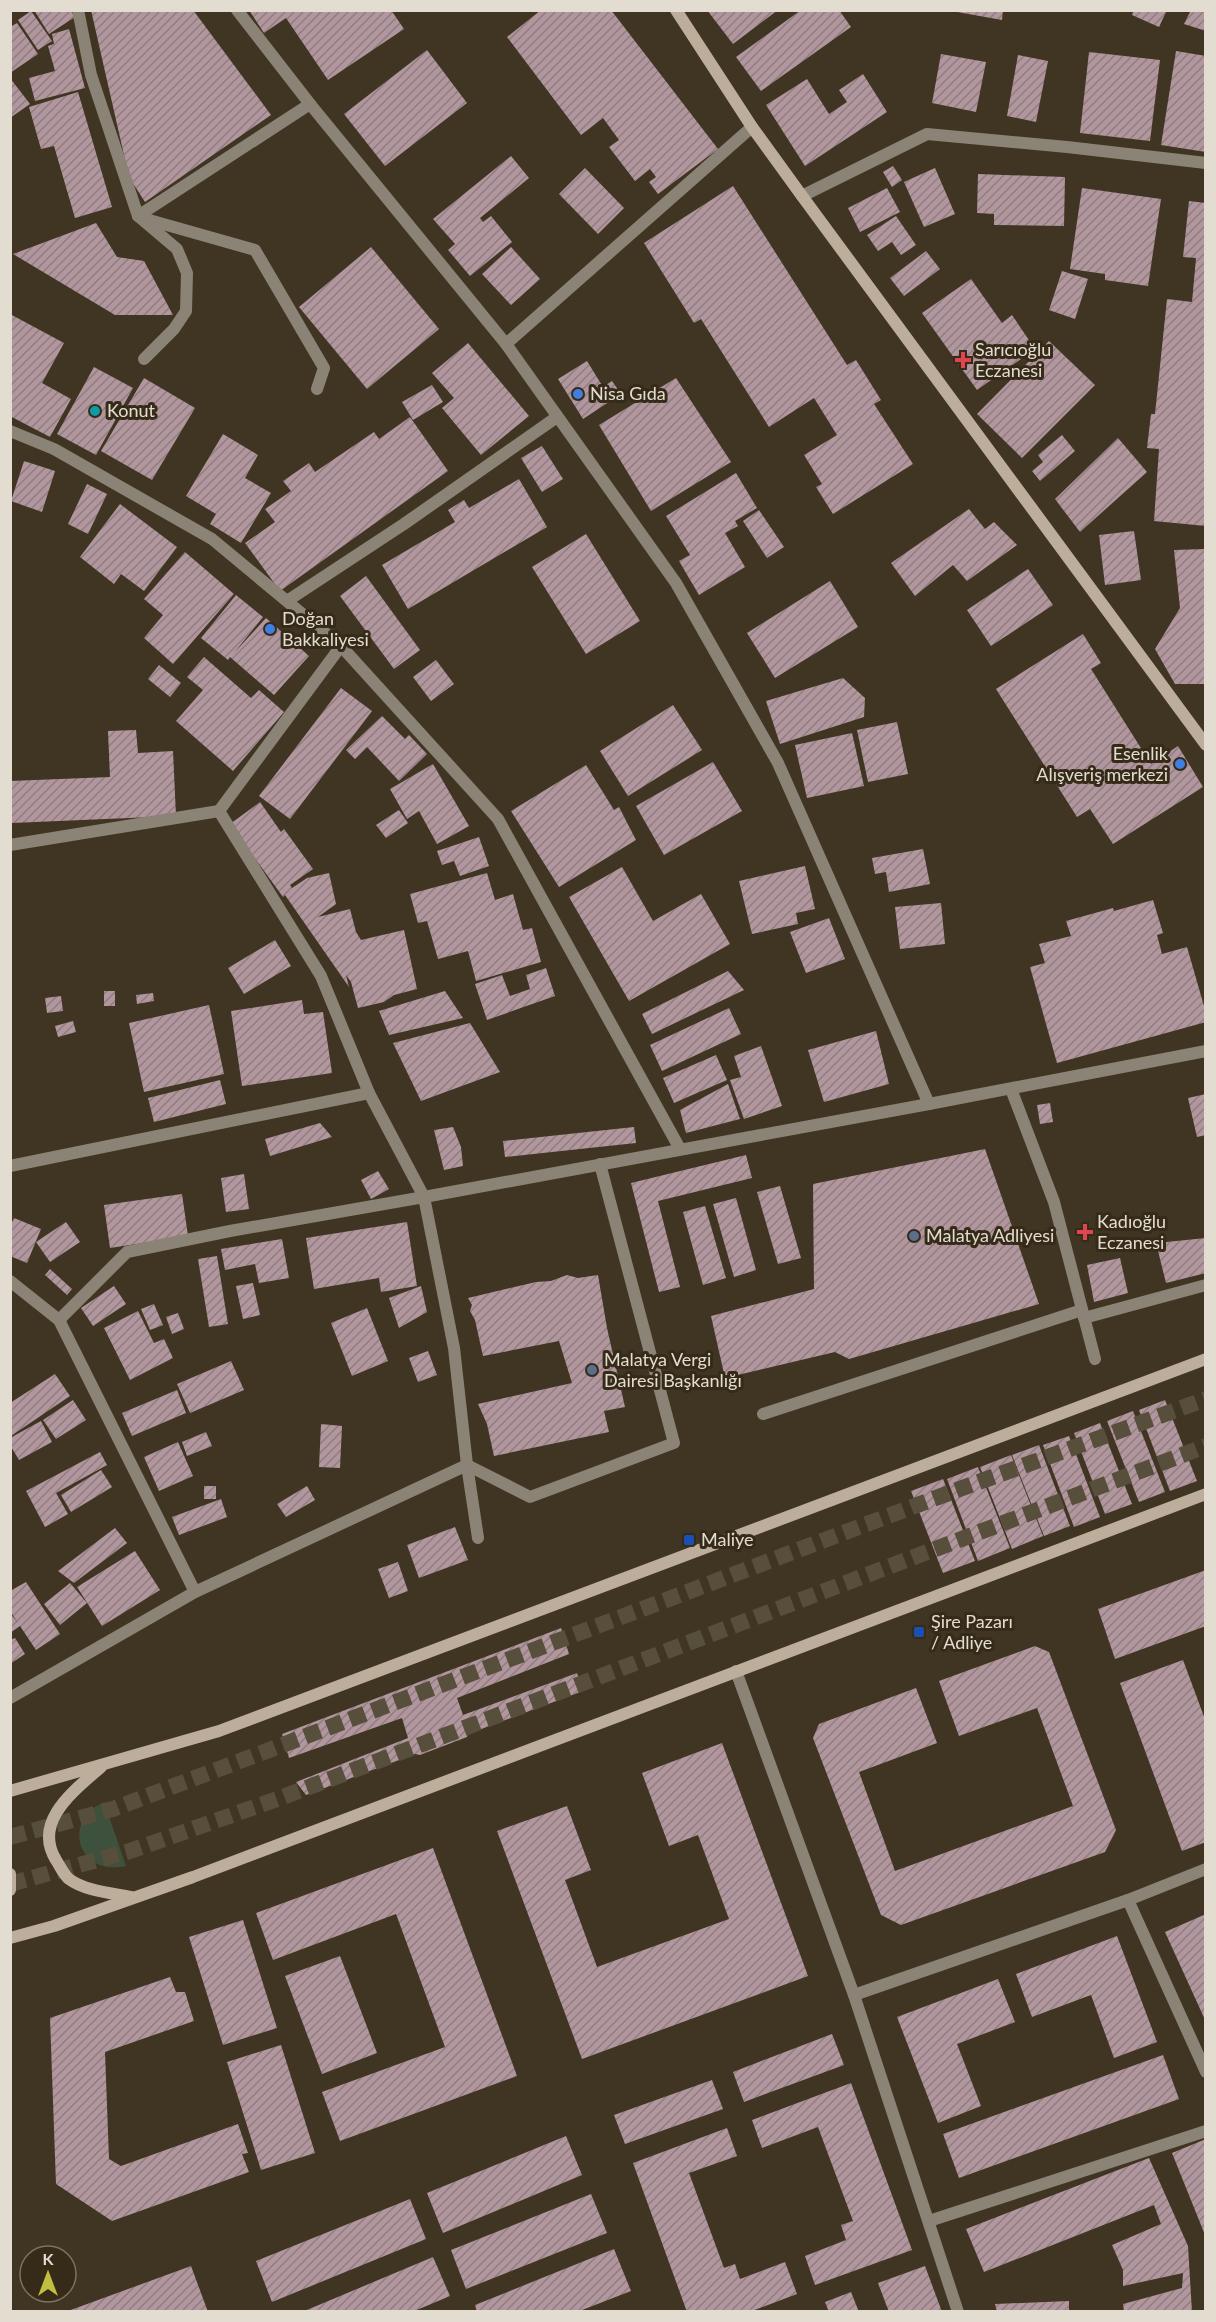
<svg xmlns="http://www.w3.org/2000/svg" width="1216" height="2322" font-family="Lato,sans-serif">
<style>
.green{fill:#3e513d}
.building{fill:url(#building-hatch)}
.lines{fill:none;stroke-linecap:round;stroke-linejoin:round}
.trunk-tunnel{stroke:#584e3c;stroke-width:16;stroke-dasharray:16 8;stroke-linecap:butt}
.service{stroke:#8c8377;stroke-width:12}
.minor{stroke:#8c8377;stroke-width:12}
.secondary{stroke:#bdae9b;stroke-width:12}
.health-dot{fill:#e0444e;stroke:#352b18;stroke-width:2}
.shop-dot{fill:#3f7fe0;stroke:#352b18;stroke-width:2}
.culture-dot{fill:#0f9aa8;stroke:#352b18;stroke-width:2}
.service-dot{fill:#5c6f8a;stroke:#352b18;stroke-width:2}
.transit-dot{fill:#1a4fb4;stroke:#352b18;stroke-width:2}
.labels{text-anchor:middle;stroke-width:6;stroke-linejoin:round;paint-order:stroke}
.poi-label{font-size:18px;fill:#e3ddd1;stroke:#352b18;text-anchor:start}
</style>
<defs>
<pattern id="building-hatch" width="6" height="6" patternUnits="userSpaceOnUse" patternTransform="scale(1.5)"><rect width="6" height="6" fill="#b1969d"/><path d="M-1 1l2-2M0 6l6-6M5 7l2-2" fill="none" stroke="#907d81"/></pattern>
</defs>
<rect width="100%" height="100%" fill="#3f3522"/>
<path class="green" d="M104 1802 126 1866C79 1877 60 1822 104 1802Z"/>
<g class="building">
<polygon points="34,10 70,10 75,17 49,34"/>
<polygon points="91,10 193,10 271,115 145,202 129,177"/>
<polygon points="249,10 391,10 404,29 328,80 286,18 264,33"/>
<polygon points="541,10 611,10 718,149 658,194 649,182 656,177 650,169 635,181 609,147 619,140 603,118 581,135 507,37"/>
<polygon points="707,10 778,10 733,44"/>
<polygon points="801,10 839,10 851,27 761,91 736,57"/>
<polygon points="946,10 1003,10 1002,20"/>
<polygon points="1134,10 1167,10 1159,27 1132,15"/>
<polygon points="1191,10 1206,10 1206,31 1184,24"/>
<polygon points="31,11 52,41 38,50 18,20"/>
<polygon points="17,23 38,54 10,73 10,27"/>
<polygon points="69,29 85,88 35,101 29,78 55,71 48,46 54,44 52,34"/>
<polygon points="427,50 467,103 385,166 344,114"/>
<polygon points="1176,51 1206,56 1206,152 1161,145"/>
<polygon points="1089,52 1160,60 1150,141 1080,133"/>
<polygon points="941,54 986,62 976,112 932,103"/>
<polygon points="1018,55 1048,61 1036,122 1007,116"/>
<polygon points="863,74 887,112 805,166 766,105 807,79 829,114 847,102 839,90"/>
<polygon points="10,78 30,104 10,118"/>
<polygon points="78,92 112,207 75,218 54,146 41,149 29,107"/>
<polygon points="511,156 529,178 480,218 483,222 491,216 512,242 470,276 448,250 455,244 433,219"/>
<polygon points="893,166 902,180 892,187 883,172"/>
<polygon points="585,168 624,208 598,234 559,194"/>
<polygon points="935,168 955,214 924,227 904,182"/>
<polygon points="978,174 1065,177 1064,226 994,225 994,214 977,213"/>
<polygon points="733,186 847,365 856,360 881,400 874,404 913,464 833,514 816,487 822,484 804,455 837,435 814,398 769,427 701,319 694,323 644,243"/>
<polygon points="887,188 900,212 860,232 848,208"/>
<polygon points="1082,188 1161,199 1148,286 1105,280 1105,274 1070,269"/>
<polygon points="1189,201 1206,203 1206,526 1154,521 1159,449 1147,448 1151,414 1155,414 1167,299 1192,302 1196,258 1183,257"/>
<polygon points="896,216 916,245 901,255 892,242 878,251 867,235"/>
<polygon points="96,223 117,257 144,261 173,315 115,315 13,254"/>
<polygon points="371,247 439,329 367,389 299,307"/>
<polygon points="511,247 540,279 511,305 482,274"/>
<polygon points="926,251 940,269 904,296 890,278"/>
<polygon points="1062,271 1088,279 1075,319 1049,310"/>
<polygon points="971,279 1002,323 1012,315 1035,349 977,390 922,313"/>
<polygon points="10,314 64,343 42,383 71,399 50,437 10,416"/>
<polygon points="1049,341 1095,385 1022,458 977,414"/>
<polygon points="468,343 529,416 481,455 442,408 454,398 432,373"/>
<polygon points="587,361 603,387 612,381 621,394 583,419 558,379"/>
<polygon points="94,367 133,388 96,455 57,434"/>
<polygon points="144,378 195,408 152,480 101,451"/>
<polygon points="676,378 731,462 651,511 599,425"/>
<polygon points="432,385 443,402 413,420 402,402"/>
<polygon points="410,417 448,471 280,591 245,543 275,522 265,509 291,491 283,481 309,463 315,472 374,432 379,439"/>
<polygon points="223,434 258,455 245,478 271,493 241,543 210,524 216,514 186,496"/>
<polygon points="1062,435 1075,451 1040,481 1032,471 1043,462 1038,455"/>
<polygon points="1118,438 1147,472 1080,532 1055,499"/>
<polygon points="542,446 563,479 542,492 521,458"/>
<polygon points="24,461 55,471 42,512 11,501"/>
<polygon points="736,473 757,508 735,521 738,526 725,533 745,567 699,595 679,561 690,555 666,516"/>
<polygon points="519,479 547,527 408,609 382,565 455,522 448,510 464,500 469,508"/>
<polygon points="87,484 107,494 88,534 68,524"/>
<polygon points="120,504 177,547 144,591 121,574 114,584 80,557"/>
<polygon points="969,509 985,529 994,522 1017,545 967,581 953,565 915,596 891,563"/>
<polygon points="759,510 784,547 767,558 743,521"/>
<polygon points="1134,531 1141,580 1105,585 1099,535"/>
<polygon points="586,534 640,621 586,654 532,567"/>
<polygon points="1206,549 1206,684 1175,684 1155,649 1180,608 1174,550"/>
<polygon points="185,552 234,594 173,664 144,638 163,615 144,599"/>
<polygon points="1028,569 1053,605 991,646 967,610"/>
<polygon points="366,576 420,650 394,669 340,596"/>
<polygon points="830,581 858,627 775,678 747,633"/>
<polygon points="236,595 263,617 234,653 266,618 309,656 274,695 230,657 228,660 201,638"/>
<polygon points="1083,634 1101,663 1091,669 1151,764 1178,746 1203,787 1113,844 1090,809 1077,817 996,689"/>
<polygon points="204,657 251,698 259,690 284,712 233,771 176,721 203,690 187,677"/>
<polygon points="436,660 454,684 431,701 413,677"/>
<polygon points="159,665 181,683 170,697 148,679"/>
<polygon points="843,678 865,698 864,717 780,744 766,701"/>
<polygon points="341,688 372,711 290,819 259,796"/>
<polygon points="673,705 702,750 628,796 600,751"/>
<polygon points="382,716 405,739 409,735 427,754 399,781 367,747 355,759 346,750"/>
<polygon points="897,722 908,774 868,782 857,730"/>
<polygon points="136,730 138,753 173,751 176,816 12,823 10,781 110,777 108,731"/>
<polygon points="852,733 864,786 807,798 795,745"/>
<polygon points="713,762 742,811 664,855 636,806"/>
<polygon points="433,764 469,826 437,844 419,811 407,819 390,789"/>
<polygon points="586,765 614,810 619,807 636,840 559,887 511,811"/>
<polygon points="260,802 281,832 284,829 313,869 290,885 292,888 307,878 329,873 336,904 318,917 350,909 356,932 361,940 404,930 417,989 394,995 384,1002 358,1008 351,982 346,975 349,987 285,895 283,897 230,824"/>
<polygon points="399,810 408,823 386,838 376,825"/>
<polygon points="479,837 489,866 460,876 454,861 442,865 437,851"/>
<polygon points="923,849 930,884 889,892 886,872 875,874 872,858"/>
<polygon points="805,866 815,909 796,913 798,924 752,934 739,881"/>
<polygon points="622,867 653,921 701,894 730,944 629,1001 569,897"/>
<polygon points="487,873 495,900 513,894 523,930 532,928 541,962 476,981 468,951 438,959 427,921 418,923 410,894"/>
<polygon points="1153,900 1163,933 1157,935 1162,954 1187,947 1206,1013 1206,1022 1057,1063 1030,967 1045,963 1039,944 1071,936 1066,921 1113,908 1114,911"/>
<polygon points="941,903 945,944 900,949 895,907"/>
<polygon points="829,918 845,959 806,973 790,932"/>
<polygon points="275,940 291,966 244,994 228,968"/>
<polygon points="546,968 555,996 487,1020 475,984 502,975 510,996 530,989 526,975"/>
<polygon points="728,971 744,990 652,1034 642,1014"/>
<rect x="104" y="991" width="11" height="15"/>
<polygon points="445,991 463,1018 389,1035 379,1011"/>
<polygon points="153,993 154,1001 137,1004 136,995"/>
<polygon points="61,996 63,1011 47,1013 45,998"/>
<polygon points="302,1000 304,1014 323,1012 332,1073 242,1086 231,1011"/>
<polygon points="209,1005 224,1074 144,1092 129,1023"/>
<polygon points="729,1008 741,1034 662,1071 650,1045"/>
<polygon points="73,1021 76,1032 58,1037 55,1026"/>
<polygon points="470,1023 500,1072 421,1101 393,1043"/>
<polygon points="876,1031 889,1084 824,1102 808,1050"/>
<polygon points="761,1046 782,1106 744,1119 730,1080 741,1077 734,1056"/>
<polygon points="716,1055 727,1080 674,1103 663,1078"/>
<polygon points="220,1080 226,1104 154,1122 148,1098"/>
<polygon points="728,1084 740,1119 686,1133 680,1110"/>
<polygon points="1206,1094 1206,1135 1197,1137 1188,1098"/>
<polygon points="1050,1103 1053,1122 1040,1124 1037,1105"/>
<polygon points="320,1123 332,1137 270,1156 265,1139"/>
<polygon points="453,1127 461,1147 463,1166 444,1170 434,1130"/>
<polygon points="634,1127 636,1143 505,1157 503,1141"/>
<polygon points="985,1149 1039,1304 849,1359 835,1352 725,1378 711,1316 814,1289 813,1184"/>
<polygon points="746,1155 752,1178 658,1201 680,1287 659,1292 631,1183"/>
<polygon points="378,1171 389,1189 371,1199 361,1180"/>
<polygon points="244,1174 249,1209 226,1212 221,1178"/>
<polygon points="780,1186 801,1258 778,1264 757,1192"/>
<polygon points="182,1194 188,1236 110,1248 104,1205"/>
<polygon points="736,1198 756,1270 734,1277 713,1204"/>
<polygon points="705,1206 726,1278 703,1285 683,1212"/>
<polygon points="14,1218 41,1229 27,1263 10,1256 10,1226"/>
<polygon points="66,1222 80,1242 50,1262 36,1242"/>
<polygon points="407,1222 417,1286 381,1292 379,1278 314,1289 306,1238"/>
<polygon points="1206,1238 1206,1273 1166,1283 1156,1243"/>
<polygon points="282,1239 289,1278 259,1283 255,1264 225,1270 221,1249"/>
<polygon points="217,1256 228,1324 209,1327 198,1259"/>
<polygon points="1120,1258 1128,1293 1094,1302 1087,1265"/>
<polygon points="50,1269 72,1289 67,1295 45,1275"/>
<polygon points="567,1275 578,1278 598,1275 607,1328 625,1407 604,1411 609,1432 494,1456 487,1424 478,1404 572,1383 559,1341 483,1356 475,1320 470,1311 472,1305 468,1298 536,1282 551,1281"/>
<polygon points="253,1283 260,1315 243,1319 236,1286"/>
<polygon points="114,1286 126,1304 93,1326 81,1308"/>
<polygon points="421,1286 427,1312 399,1328 389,1298"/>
<polygon points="154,1304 163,1325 150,1330 141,1309"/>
<polygon points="367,1308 388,1361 352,1376 331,1323"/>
<polygon points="138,1311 154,1343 164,1339 173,1358 130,1380 104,1328"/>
<polygon points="178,1313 184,1329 172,1334 166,1317"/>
<polygon points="428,1351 437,1375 418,1382 409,1358"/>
<polygon points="231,1361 244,1390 190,1413 177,1384"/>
<polygon points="55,1374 70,1396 11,1436 10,1403"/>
<polygon points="177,1390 186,1413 132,1436 122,1413"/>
<polygon points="73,1400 86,1420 56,1439 43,1420"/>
<polygon points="1165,1400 1197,1481 1170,1491 1139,1410"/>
<polygon points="1133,1411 1165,1492 1139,1502 1107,1421"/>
<polygon points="41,1421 52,1442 19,1460 10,1445 10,1438"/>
<polygon points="1100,1423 1132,1504 1105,1514 1074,1433"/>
<polygon points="321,1424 342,1426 340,1468 319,1467"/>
<polygon points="206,1432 212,1446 187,1456 182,1442"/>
<polygon points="1069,1436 1100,1517 1074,1527 1043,1445"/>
<polygon points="178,1442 193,1476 159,1491 144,1457"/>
<polygon points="1039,1445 1070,1526 1044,1536 1012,1455"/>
<polygon points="100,1452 107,1465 56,1493 68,1514 45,1527 26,1491"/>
<polygon points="1011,1455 1043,1536 1012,1549 980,1467"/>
<polygon points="978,1467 1010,1548 978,1561 947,1479"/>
<polygon points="101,1470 112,1487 71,1512 61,1495"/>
<polygon points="943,1479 975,1561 943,1573 911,1491"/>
<rect x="204" y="1486" width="12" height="13"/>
<polygon points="307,1486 315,1500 286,1517 277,1504"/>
<polygon points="221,1499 227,1517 179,1535 172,1517"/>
<polygon points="455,1527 468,1560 419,1578 407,1545"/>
<polygon points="115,1528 127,1543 74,1583 58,1571"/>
<polygon points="135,1551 160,1590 102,1626 77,1587"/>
<polygon points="398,1562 408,1591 389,1598 378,1569"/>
<polygon points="1206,1570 1206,1626 1115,1659 1098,1609"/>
<polygon points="26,1582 60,1634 36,1650 20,1626 10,1633 10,1613 18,1623 10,1611 10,1591"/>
<polygon points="70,1583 87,1603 60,1625 44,1604"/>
<polygon points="561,1628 569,1654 457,1698 463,1715 577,1673 583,1691 468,1734 467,1737 420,1755 415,1754 306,1795 296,1782 408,1738 402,1718 289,1758 282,1734"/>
<polygon points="15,1638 25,1654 10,1664 10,1640"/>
<polygon points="1035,1646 1049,1652 1116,1830 1105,1852 901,1925 881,1915 813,1738 819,1724 916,1688 937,1743 859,1772 895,1871 1073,1806 1037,1708 959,1736 939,1681"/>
<polygon points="1183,1660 1206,1722 1206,1842 1182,1851 1120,1683"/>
<polygon points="722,1743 808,1976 582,2059 497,1831 567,1806 591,1870 565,1880 597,1967 729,1919 698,1835 669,1846 642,1773"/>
<polygon points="433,1848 517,2076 340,2141 322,2092 445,2047 396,1914 273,1960 256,1913"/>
<polygon points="1206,1914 1206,2022 1165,1932"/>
<polygon points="243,1920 277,2028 223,2045 189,1937"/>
<polygon points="1117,1936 1157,2042 1114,2058 1091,1995 1032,2017 1016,1974"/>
<polygon points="340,1956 377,2053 322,2074 285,1976"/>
<polygon points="170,1977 176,1992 185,1992 194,2021 105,2052 109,2159 121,2166 238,2124 248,2153 242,2154 249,2172 112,2221 56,2184 50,2018"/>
<polygon points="998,1979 1015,2022 957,2044 981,2106 938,2123 897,2017"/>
<polygon points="832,2034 844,2065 744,2102 733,2072"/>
<polygon points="281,2045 315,2153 261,2170 227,2062"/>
<polygon points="1163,2055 1179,2099 959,2178 943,2134"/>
<polygon points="712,2080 723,2109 625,2144 614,2115"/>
<polygon points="851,2083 912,2250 815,2285 805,2256 846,2240 841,2225 853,2221 818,2127 762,2148 752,2120"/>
<polygon points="727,2128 737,2156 689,2173 724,2268 735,2264 740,2279 785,2262 797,2294 749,2312 687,2312 633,2163"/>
<polygon points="566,2136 582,2175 443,2233 427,2193"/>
<polygon points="1206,2139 1206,2235 1205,2235 1172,2153"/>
<polygon points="1149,2158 1188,2246 1192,2312 1124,2312 1123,2304 1182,2288 1183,2273 1123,2286 1123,2270 1112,2245 1161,2224 1154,2205 984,2272 966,2229"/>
<polygon points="591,2194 607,2233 466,2289 451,2250"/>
<polygon points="410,2199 426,2239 272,2302 256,2261"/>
<polygon points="614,2249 631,2291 577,2312 477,2312 475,2305"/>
<polygon points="433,2257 450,2296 412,2312 302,2312"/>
<polygon points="191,2266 208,2312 68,2312 68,2311"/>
<polygon points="925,2266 942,2312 889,2312 878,2283"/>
<polygon points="851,2292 859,2312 829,2312 825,2302"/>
<polygon points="1069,2301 1069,2312 997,2312 995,2304"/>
</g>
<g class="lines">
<g class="trunk-tunnel">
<polyline points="10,1837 113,1809 957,1490 1206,1399"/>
<polyline points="10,1884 130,1851 283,1797 1206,1446"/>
</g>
<g class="service">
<polyline points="763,1414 1082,1310"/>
<polyline points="467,1465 530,1497 674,1443 600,1164"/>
</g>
<g class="minor">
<polyline points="78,10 91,75 138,216 177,249 187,273 186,311 174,329 144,359"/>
<polyline points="237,10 310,104 506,344 676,583 778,763 929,1104 1206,1051"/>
<polyline points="802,196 927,134 1067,147 1206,163"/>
<polyline points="138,216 310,104"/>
<polyline points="142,218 255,250 324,368 317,389"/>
<polyline points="506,344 752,127"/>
<polyline points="10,431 54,449 212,539 341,646 498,819 680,1149"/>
<polyline points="287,601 404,524 557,417"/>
<polyline points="341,646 219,811 321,976 369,1093"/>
<polyline points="10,845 219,811"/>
<polyline points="1011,1089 1054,1202 1095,1359"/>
<polyline points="10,1166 369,1093 424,1197 929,1104"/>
<polyline points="10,1281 59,1320 195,1592"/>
<polyline points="1084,1318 1206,1285"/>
<polyline points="467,1465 478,1538"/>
<polyline points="736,1671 854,1995 958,2312"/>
<polyline points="10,1698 195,1592 467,1465 454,1348 424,1197 230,1231 127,1252 59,1320"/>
<polyline points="1128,1900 1206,2072"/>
<polyline points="854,1995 1128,1900 1206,1869"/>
<polyline points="929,2221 1206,2131"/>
</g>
<g class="secondary">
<polyline points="676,10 752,127 802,196 1206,745"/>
<path d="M101 1767C75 1790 32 1821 56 1860 60 1866 64 1875 69 1879 85 1891 111 1893 131 1897"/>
<polyline points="10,1791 219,1731 1206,1359"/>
<polyline points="10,1874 10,1890"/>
<polyline points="10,1938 54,1926 193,1877 1206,1494"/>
</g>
</g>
<g class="health-dot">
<path d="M960 351h6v6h6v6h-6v6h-6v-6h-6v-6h6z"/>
<path d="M1082 1223h6v6h6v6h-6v6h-6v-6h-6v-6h6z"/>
</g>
<g class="shop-dot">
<circle cx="578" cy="394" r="6"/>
<circle cx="270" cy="629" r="6"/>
<circle cx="1180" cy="764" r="6"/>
</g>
<circle class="culture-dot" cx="95" cy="411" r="6"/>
<g class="service-dot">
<circle cx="914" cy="1236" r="6"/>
<circle cx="592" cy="1370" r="6"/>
</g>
<g class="transit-dot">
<rect x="683" y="1534" width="12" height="12" rx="3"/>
<rect x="913" y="1626" width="12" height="12" rx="3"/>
</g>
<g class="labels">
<g class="poi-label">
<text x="975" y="356">Sarıcıoğlu<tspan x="975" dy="21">Eczanesi</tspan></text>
<text x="590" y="400">Nisa Gıda</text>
<text x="107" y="417">Konut</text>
<text x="282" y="625">Doğan<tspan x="282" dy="21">Bakkaliyesi</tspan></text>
<text x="1168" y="760" text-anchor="end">Esenlik<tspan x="1168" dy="21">Alışveriş merkezi</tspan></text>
<text x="1097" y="1228">Kadıoğlu<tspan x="1097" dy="21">Eczanesi</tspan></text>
<text x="926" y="1242">Malatya Adliyesi</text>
<text x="604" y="1366">Malatya Vergi<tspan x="604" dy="21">Dairesi Başkanlığı</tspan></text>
<text x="701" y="1546">Maliye</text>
<text x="931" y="1628">Şire Pazarı<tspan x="931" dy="21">/ Adliye</tspan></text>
</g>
</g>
<rect width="1216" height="2322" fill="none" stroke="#e3ddd1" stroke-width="24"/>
<g transform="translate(48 2274)"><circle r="28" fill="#352b18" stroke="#7b7262" stroke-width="1.5"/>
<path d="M0-4.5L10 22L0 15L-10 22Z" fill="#c1be40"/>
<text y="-9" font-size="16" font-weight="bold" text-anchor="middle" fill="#e3ddd1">K</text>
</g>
</svg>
